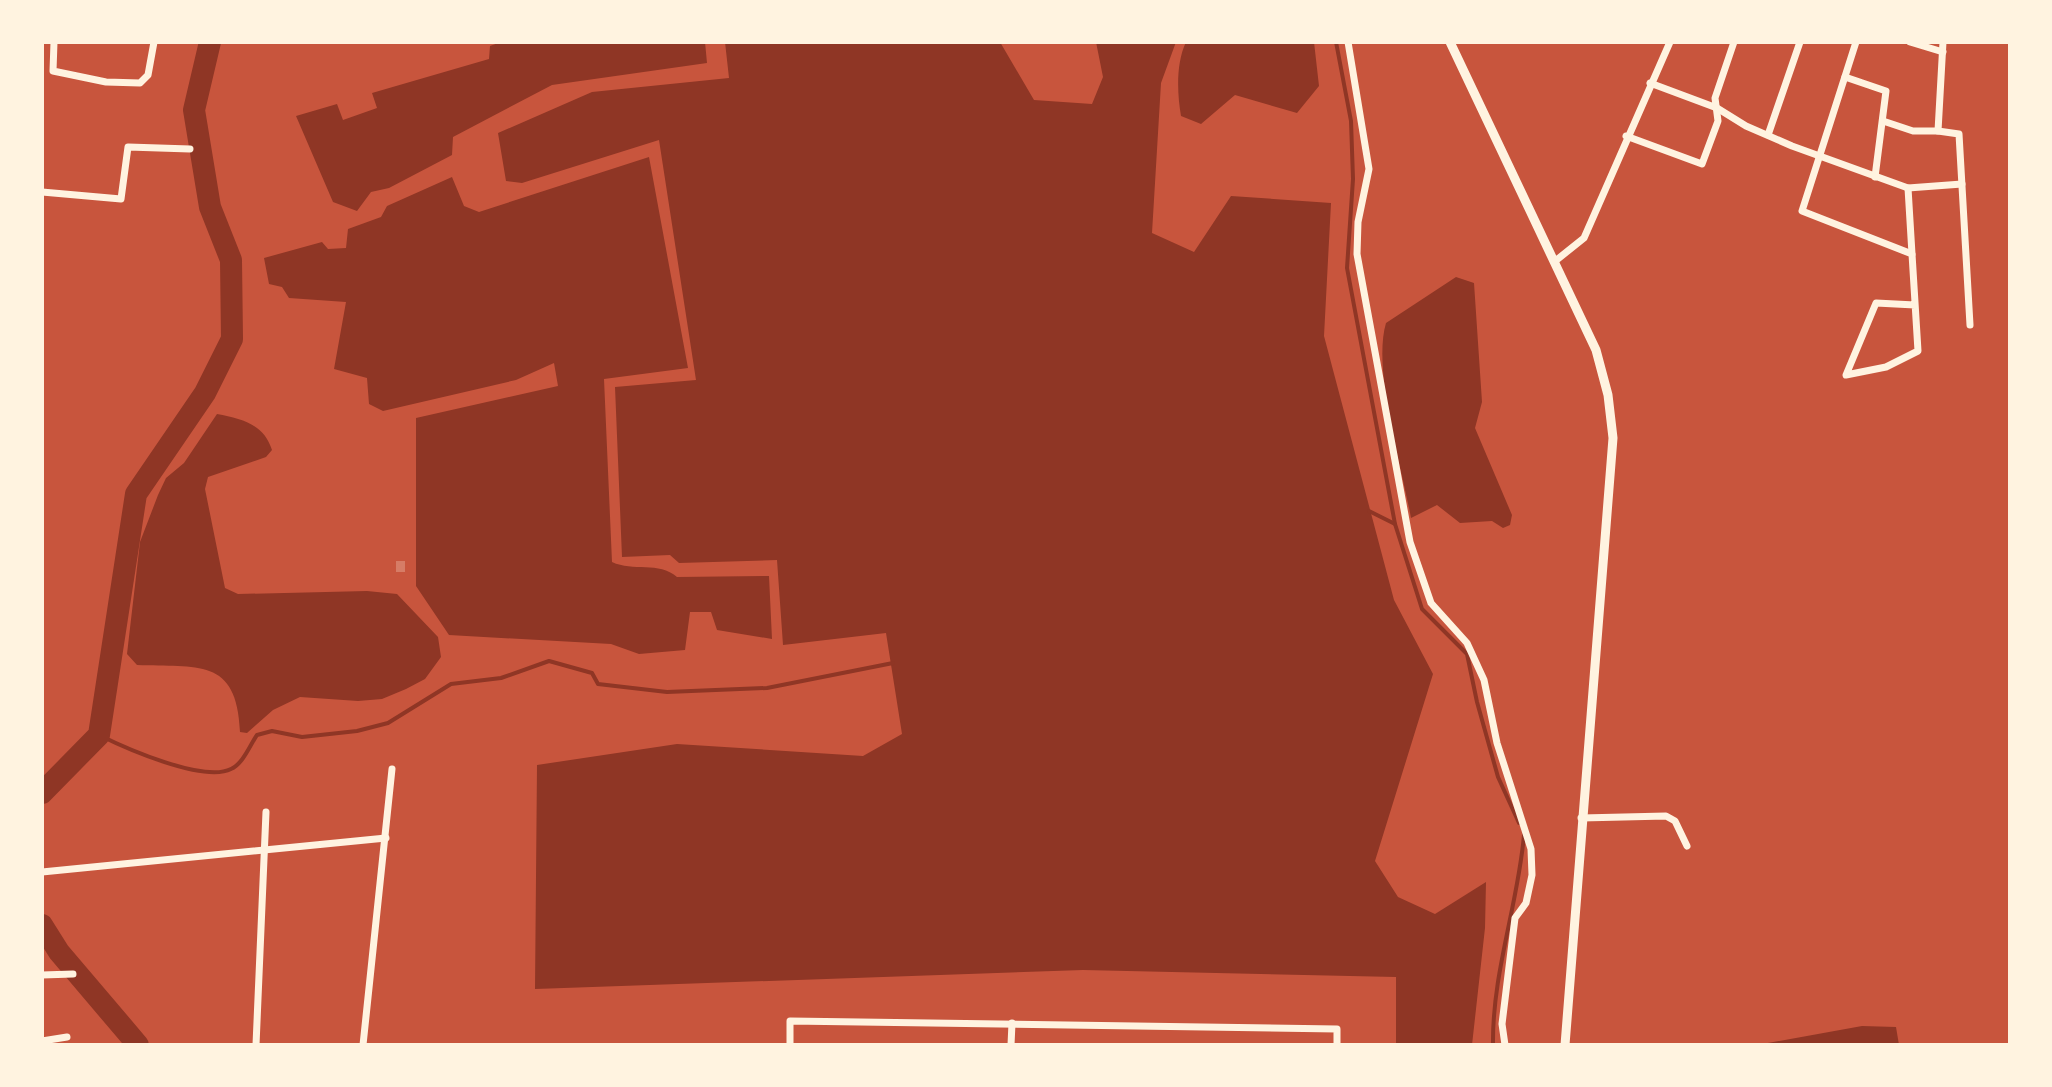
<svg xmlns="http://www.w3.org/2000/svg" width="2052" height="1087" font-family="'Asap Condensed',sans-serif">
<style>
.water{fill:#8f3625}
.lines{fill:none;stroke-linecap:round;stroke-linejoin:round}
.stream{stroke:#8f3625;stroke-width:4}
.river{stroke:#8f3625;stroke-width:22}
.building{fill:#d67c66}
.minor{stroke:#fff3e0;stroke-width:7}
.secondary{stroke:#fff3e0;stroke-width:9}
</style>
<rect width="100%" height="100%" fill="#c8553d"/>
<g class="water">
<polygon points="501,42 705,42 707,63 552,85 453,137 452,155 389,188 371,192 357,211 333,202 296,116 337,104 343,120 377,108 372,93 489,59 490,46"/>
<polygon points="725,42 1000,42 1034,100 1092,104 1103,77 1096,42 1176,42 1161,83 1152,233 1194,252 1231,196 1331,203 1324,336 1394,600 1433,674 1375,861 1398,897 1435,914 1486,882 1485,928 1472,1045 1396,1045 1396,977 1083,970 535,989 537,765 677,744 863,756 902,734 886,633 783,645 777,560 679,563 670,555 622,557 615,387 696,380 659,140 522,183 506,181 498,133 592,92 729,78"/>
<path d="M1186 42H1314L1319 86 1297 113 1235 95 1201 124 1181 116C1177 93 1176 63 1186 42Z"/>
<path d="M649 157 688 368 604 379 612 562C633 572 659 561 677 577L769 576 772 639 717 630 711 612H690L685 650 639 654 611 644 449 635 416 586V418L558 386 554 363 516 380 383 411 369 404 367 378 334 369 346 302 289 298 282 287 269 284 264 258 322 242 328 249 346 248 348 229 381 217 387 206 452 177 464 206 479 212Z"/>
<path d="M1456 277 1474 283 1482 402 1475 428 1512 515 1510 525 1503 528 1492 521 1460 523 1437 505 1411 518C1402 468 1372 370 1386 323Z"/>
<path d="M217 414C242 419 264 424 272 450L266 457 208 477 205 489 225 588 238 594 367 591 397 594 438 637 441 657 425 679 406 689 382 699 358 701 300 697 273 710 247 733 240 732C237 656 197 668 137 665L127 654 140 542 158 495 166 478 184 463Z"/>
<polygon points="1862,1026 1896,1027 1899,1045 1757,1045"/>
</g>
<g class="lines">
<g class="stream">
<polyline points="1336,42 1351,121 1353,179 1347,268 1395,524 1422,609 1467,654 1477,702 1498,777 1519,823"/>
<polyline points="1369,511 1395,524"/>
<path d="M99 735C125 748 204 783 231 769 243 764 250 745 257 735L272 731 302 737 357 731 388 723 451 684 501 678 549 661 592 673 598 684 667 692 767 688 893 663"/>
<path d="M1493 1045C1492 973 1518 905 1524 835"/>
</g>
<g class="river">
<polyline points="42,793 99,735 136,494 205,393 232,339 231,260 210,207 194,110 210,42"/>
<polyline points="42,925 59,952 138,1045"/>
</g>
</g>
<rect class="building" x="396" y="561" width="9" height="11"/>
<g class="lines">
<g class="minor">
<polyline points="54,42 53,71 106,82 140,83 148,75 154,42"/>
<polyline points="1348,42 1369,169 1358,222 1357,254 1410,542 1431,603 1467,643 1484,680 1497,743 1531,849 1532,875 1526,903 1515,918 1502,1024 1505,1045"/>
<polyline points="1856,42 1802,211 1912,254 1918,351 1886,367 1846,375 1876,303 1915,305"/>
<polyline points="1910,42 1943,52"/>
<polyline points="1943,42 1938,131 1959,134 1970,325"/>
<polyline points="1845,77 1886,91 1875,177"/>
<polyline points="1650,83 1717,108 1746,126 1792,146 1908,188 1962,184"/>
<polyline points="1883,121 1913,131 1938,131"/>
<polyline points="1768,135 1800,42"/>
<polyline points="1626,136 1702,164 1718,121 1715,98 1734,42"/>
<polyline points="1908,188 1912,254"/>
<polyline points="42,192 121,199 128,147 190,149"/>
<polyline points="1554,262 1584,238 1670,42"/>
<polyline points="1581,818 1666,816 1675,821 1687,846"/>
<polyline points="42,872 386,838"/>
<polyline points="42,975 73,974"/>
<polyline points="42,1041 67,1037"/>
<polyline points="256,1045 266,812"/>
<polyline points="363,1045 392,769"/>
<polyline points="790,1045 790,1021 1337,1029 1337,1045"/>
<polyline points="1011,1045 1012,1023"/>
</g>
<polyline class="secondary" points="1450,42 1596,350 1608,395 1613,438 1565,1045"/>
</g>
<rect width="2052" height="1087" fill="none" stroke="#fff3e0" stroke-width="88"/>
</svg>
